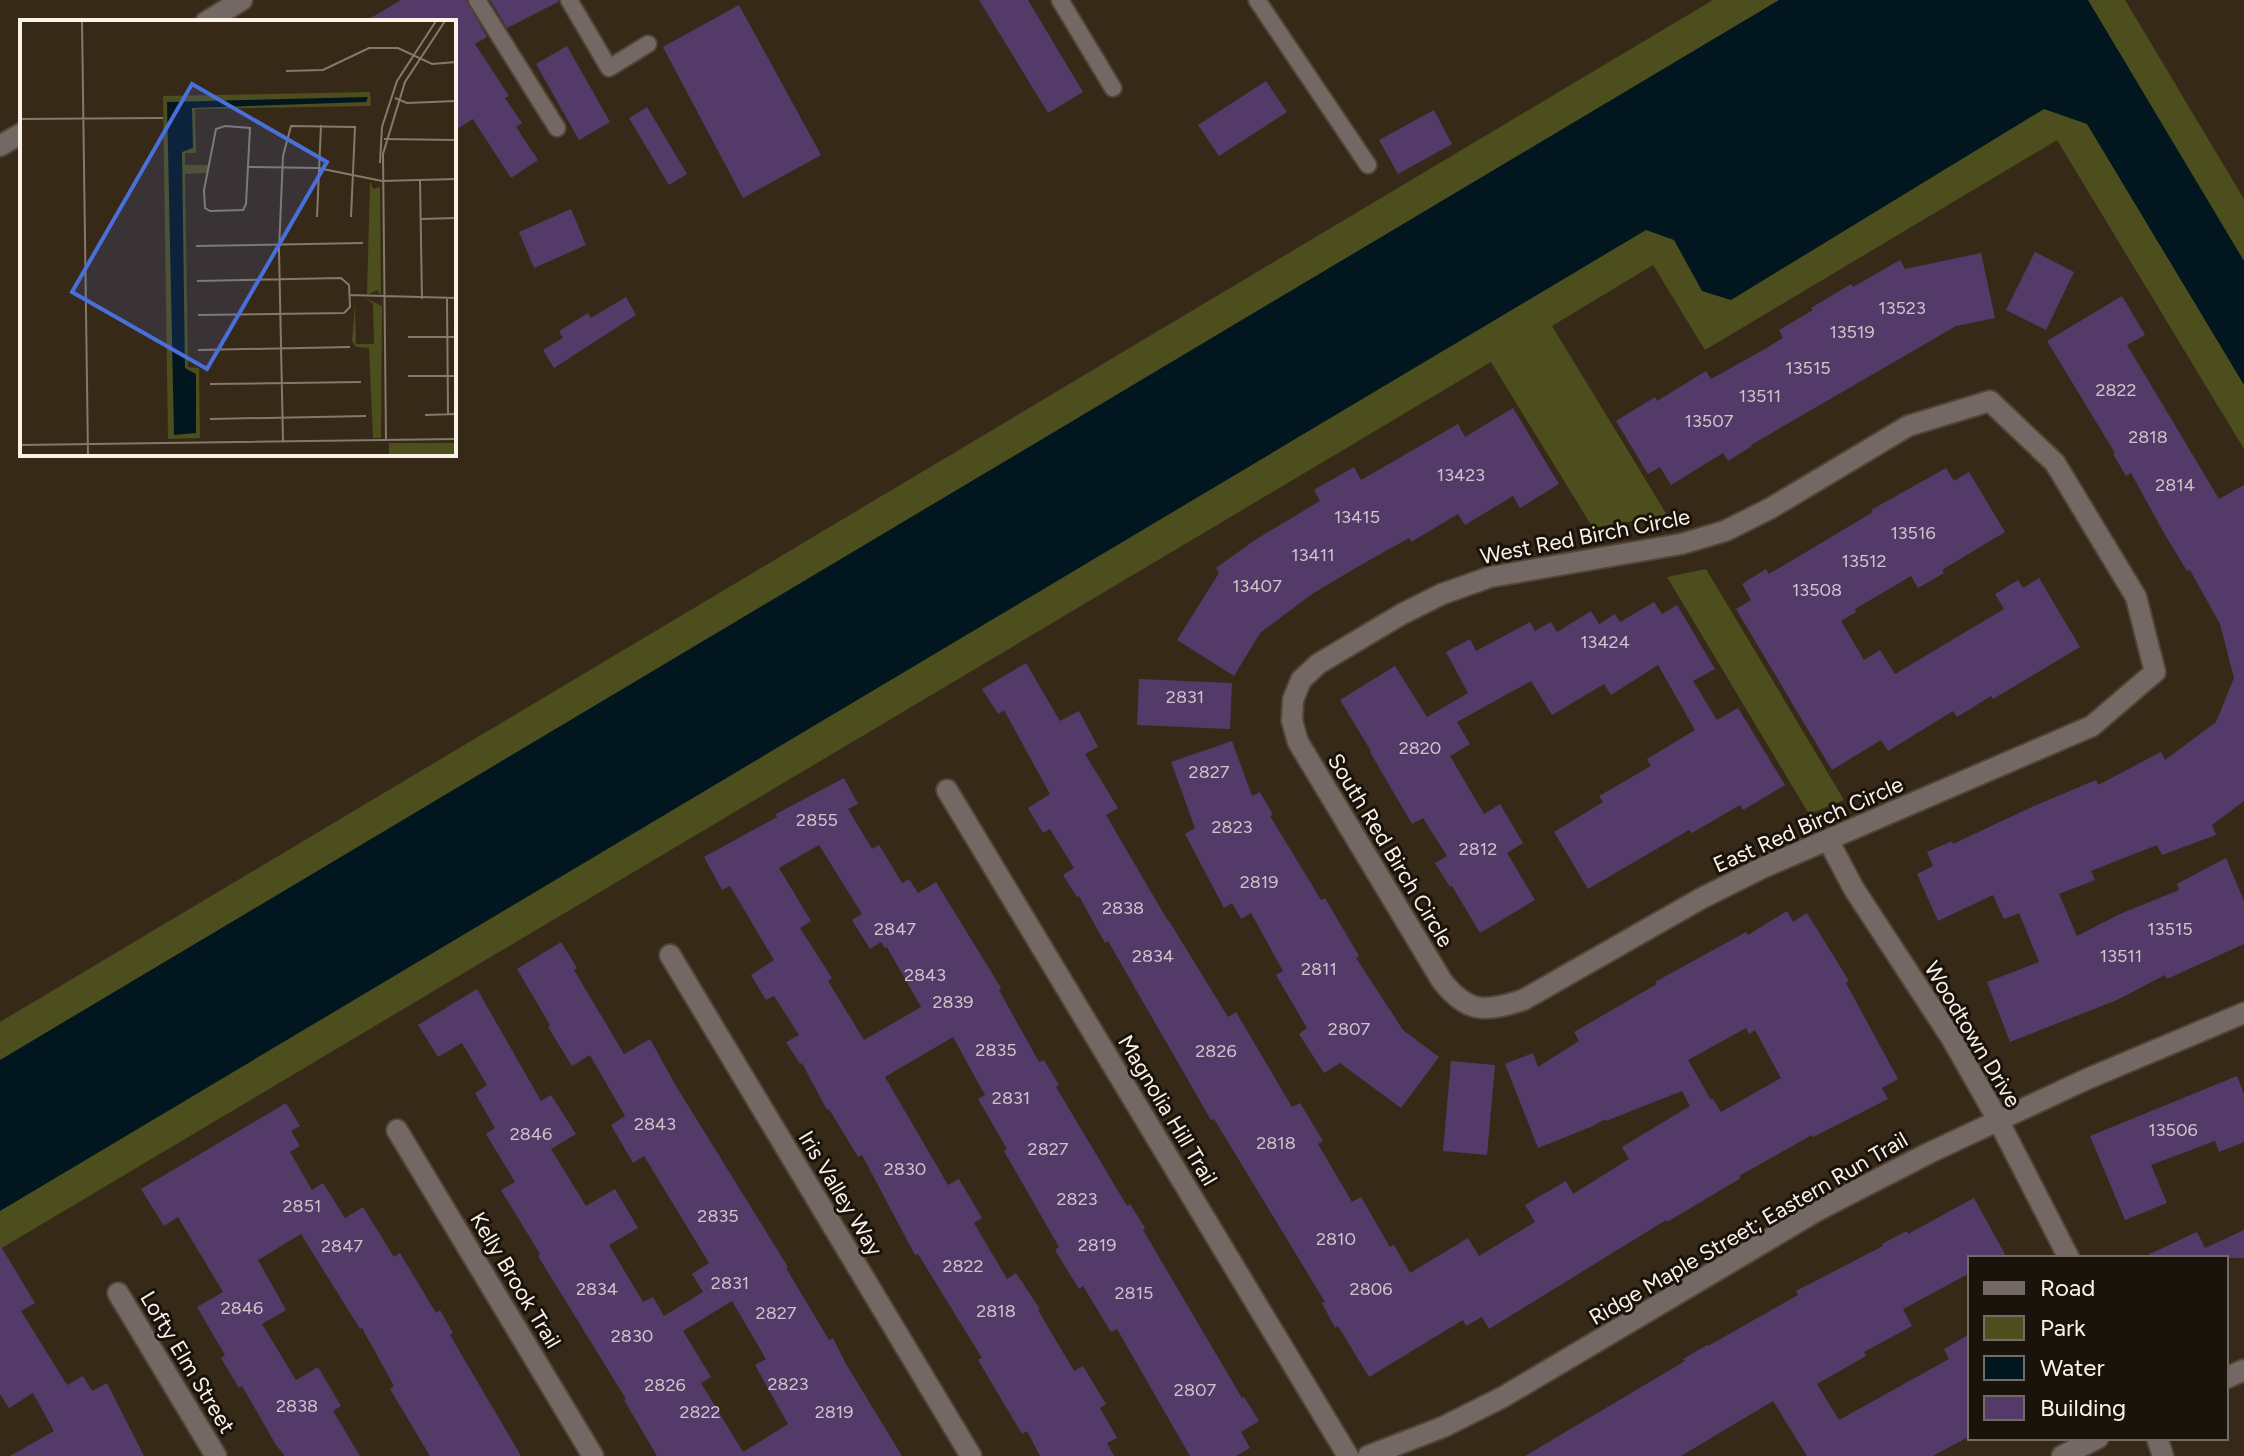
<svg xmlns="http://www.w3.org/2000/svg" width="2244" height="1456" font-family="Figtree,sans-serif">
<style>
.green{fill:#4d4e1d}
.water{fill:#02161f}
.building{fill:#543a69;fill-rule:evenodd}
.lines{fill:none;stroke-linecap:round;stroke-linejoin:round}
.service-casing{stroke:#524535;stroke-width:20}
.minor-casing{stroke:#524535;stroke-width:24}
.service{stroke:#746865;stroke-width:16}
.minor{stroke:#746865;stroke-width:20}
.labels{text-anchor:middle;stroke-width:6;stroke-linejoin:round;paint-order:stroke}
.number-label{font-size:18px;fill:#d1c4c8}
.street-label{font-size:22px;fill:#fbf2e7;stroke:#1a130c}
.inset-road{fill:none;stroke:#85796b;stroke-width:2}
.view{fill:#496fdb;fill-opacity:0.15;stroke:#496fdb;stroke-width:4}
.inset-edge{fill:none;stroke:#fbf2e7;stroke-width:4}
</style>
<rect width="100%" height="100%" fill="#372918"/>
<g class="green">
<polygon points="1713,0 2125,0 2244,199 2244,449 2057,140 1705,350 1653,265 1552,326 1667,515 1593,528 1491,362 0,1249 0,1022"/>
<polygon points="1706,569 1844,800 1809,814 1667,577"/>
</g>
<polygon class="water" points="1779,0 2088,0 2244,261 2244,385 2087,124 2044,109 1731,300 1702,291 1674,240 1646,230 0,1211 0,1060"/>
<g class="building">
<polygon points="401,0 466,0 487,37 475,44 509,96 505,98 522,123 516,127 538,160 511,178 473,119 454,131 454,22 364,22"/>
<polygon points="490,0 558,0 558,2 507,28"/>
<polygon points="979,0 1028,0 1083,92 1048,113"/>
<polygon points="739,5 821,155 743,198 663,47"/>
<polygon points="567,46 610,122 579,140 536,64"/>
<polygon points="1266,81 1287,112 1219,156 1198,125"/>
<polygon points="647,107 687,174 669,185 629,118"/>
<polygon points="1434,110 1452,144 1398,174 1379,140"/>
<polygon points="571,209 586,245 534,268 519,232"/>
<polygon points="2035,252 2074,272 2046,330 2006,310"/>
<polygon points="1981,253 1995,318 1956,326 1751,445 1752,446 1728,461 1723,453 1671,485 1660,467 1648,474 1616,421 1655,397 1657,401 1706,371 1711,379 1765,349 1783,338 1779,330 1813,310 1811,308 1851,284 1853,287 1900,260 1905,269"/>
<polygon points="2122,296 2145,335 2127,345 2219,499 2244,485 2244,801 2212,825 2216,835 2162,855 2157,845 2091,871 2095,880 2059,894 2077,936 2120,914 2179,890 2177,884 2226,858 2244,901 2244,944 2167,979 2165,975 2117,1000 2010,1042 1987,982 2039,962 2019,913 2004,919 1993,895 1938,921 1917,874 1933,866 1927,852 1952,841 1953,844 2034,806 2096,780 2098,785 2161,752 2165,760 2216,722 2234,678 2220,624 2190,570 2187,571 2164,533 2131,473 2126,476 2113,454 2115,453 2047,341"/>
<polygon points="626,297 636,315 554,368 543,350 563,338 559,331 588,313 591,318"/>
<polygon points="1513,408 1559,484 1520,508 1513,496 1465,525 1458,514 1411,542 1409,538 1359,566 1312,594 1260,633 1234,676 1177,640 1219,573 1216,568 1255,540 1320,501 1314,490 1354,467 1361,480 1458,424 1465,437"/>
<polygon points="1946,468 1954,481 1969,472 2005,532 1942,570 1944,573 1918,588 1911,576 1855,609 1856,612 1841,621 1864,660 1880,650 1895,674 2004,609 1995,594 2018,580 2023,588 2039,578 2080,647 1993,699 1991,696 1957,717 1953,711 1888,751 1881,740 1832,770 1736,609 1751,600 1742,584 1766,569 1769,574 1873,512 1871,510"/>
<polygon points="1654,602 1662,614 1677,605 1715,669 1693,681 1717,720 1738,708 1785,785 1743,810 1740,805 1692,833 1689,830 1588,889 1554,832 1603,802 1599,796 1651,766 1647,759 1695,730 1658,665 1611,695 1604,684 1552,715 1531,681 1457,722 1470,744 1450,756 1484,814 1500,804 1523,843 1507,853 1535,900 1480,933 1452,886 1450,887 1435,863 1447,856 1423,818 1412,824 1370,752 1371,751 1340,700 1395,666 1427,717 1468,693 1446,652 1470,639 1476,651 1530,622 1535,631 1551,622 1557,632 1591,611 1599,624 1615,614 1620,622"/>
<path d="M1026 663 1060 721 1079 711 1098 747 1085 754 1118 808 1106 815 1168 921H1169L1228 1017 1236 1012 1292 1107 1300 1103 1323 1141 1318 1144 1352 1202 1361 1197 1390 1247 1394 1245 1410 1273 1468 1238 1479 1256 1535 1222 1525 1205 1566 1181 1573 1194 1629 1159 1622 1147 1690 1106 1682 1091 1606 1121 1605 1119 1593 1126 1538 1148 1505 1064 1533 1053 1538 1067 1579 1041 1574 1032 1657 984 1655 982 1746 932 1748 935 1787 911 1793 922 1807 913 1849 981 1846 983 1898 1079 1882 1088 1888 1099 1813 1137 1812 1135 1739 1176 1741 1178 1667 1222 1666 1220 1489 1329 1482 1317 1466 1326 1463 1320 1369 1377 1338 1326 1335 1328 1322 1303 1325 1302 1214 1119 1211 1120 1108 941 1105 943 1079 896 1077 897 1063 875 1074 868 1050 829 1043 833 1028 808 1050 794 1004 710 998 714 982 689ZM1746 1028 1749 1034 1755 1030 1781 1078 1721 1112 1713 1099 1711 1100 1688 1060Z"/>
<polygon points="1139,679 1232,683 1230,729 1137,725"/>
<polygon points="1232,741 1252,796 1260,792 1273,815 1270,816 1321,900 1325,898 1359,956 1356,958 1403,1030 1439,1057 1401,1108 1340,1063 1324,1073 1299,1034 1307,1028 1276,975 1283,971 1251,913 1241,919 1232,903 1224,908 1185,834 1195,828 1171,762"/>
<path d="M844 778 858 804 848 809 872 849 879 845 902 883 909 879 918 893 936 882 1001 988 999 990 1039 1062 1044 1060 1059 1085 1056 1087 1127 1206 1130 1204 1145 1228 1143 1230 1242 1398 1244 1397 1259 1421 1241 1432 1250 1448 1236 1456H1190L1117 1329 1111 1332 1083 1286 1079 1289 1055 1250 1059 1247 1004 1151 1007 1149 978 1099 985 1095 953 1037 885 1077 948 1185 959 1179 982 1218 974 1223 1007 1279 1016 1273 1040 1309 1038 1310 1074 1371 1083 1366 1106 1404 1100 1408 1117 1438 1107 1443 1114 1456H1040L1027 1431 1022 1434 978 1360 982 1358 918 1254 915 1255 862 1155 858 1157 829 1109 827 1110 802 1063 800 1064 786 1042 799 1035 774 996 766 1000 751 975 774 960 730 886 722 890 704 857 777 817 776 814ZM819 845 862 914 852 920 870 949 881 942 885 948 887 947 921 1007 864 1040 828 981 832 978 800 928 811 921 779 868Z"/>
<path d="M561 942 577 968 574 970 624 1054 650 1039 676 1086 788 1267 786 1268 829 1340 833 1338 846 1364 902 1456H657L624 1400 626 1399 538 1256 540 1254 501 1190 515 1182 486 1134 495 1128 475 1093 487 1085 462 1043 438 1057 418 1025 477 989 541 1101 551 1095 576 1134 551 1149 586 1206 615 1189 638 1228 609 1245 643 1302 653 1297 664 1316 703 1292 692 1274 709 1263 644 1156 633 1163 611 1125 625 1116 590 1055 572 1066 548 1027 550 1025 517 969ZM732 1301 766 1359 755 1365 788 1424 743 1452 701 1383 711 1377 683 1331Z"/>
<polygon points="1451,1061 1495,1065 1487,1155 1443,1151"/>
<polygon points="2237,1076 2244,1094 2244,1142 2219,1152 2215,1141 2151,1165 2167,1203 2125,1220 2090,1136"/>
<polygon points="286,1103 300,1126 291,1131 300,1146 290,1152 312,1190 323,1183 345,1218 363,1207 394,1257 400,1253 436,1313 440,1310 453,1333 450,1335 521,1456 430,1456 390,1389 394,1386 362,1328 360,1329 301,1234 258,1260 286,1310 262,1324 296,1380 318,1367 341,1406 333,1411 360,1456 285,1456 276,1445 242,1386 239,1388 221,1358 225,1355 197,1307 223,1292 178,1217 164,1226 141,1189"/>
<polygon points="1974,1198 2007,1258 1970,1258 1970,1273 1903,1309 1912,1326 1864,1352 1866,1356 1817,1384 1839,1420 1949,1359 1944,1349 1970,1334 1970,1436 1933,1456 1807,1456 1773,1401 1681,1456 1525,1456 1685,1361 1683,1359 1707,1345 1708,1346 1798,1295 1796,1291 1883,1246 1882,1244 1907,1231 1908,1234"/>
<polygon points="2244,1230 2244,1258 2141,1258 2197,1232 2205,1248"/>
<polygon points="0,1245 35,1303 21,1311 67,1385 83,1376 92,1391 107,1383 144,1456 10,1456 54,1431 33,1393 9,1408 0,1394"/>
</g>
<g class="lines">
<g class="service-casing">
<g id="service">
<polyline points="477,0 557,128"/>
<polyline points="569,0 609,68 648,44"/>
<polyline points="1060,0 1113,88"/>
<polyline points="1257,0 1368,165"/>
</g>
</g>
<g class="minor-casing">
<g id="minor">
<polyline points="206,22 242,0"/>
<polyline points="0,146 22,133"/>
<path d="M1990 401 2055 463 2136 597 2155 672 2092 726 1762 868 1702 898 1523 1000C1485 1012 1468 1014 1442 981L1298 742 1292 721 1293 700 1301 680 1318 664 1402 614 1442 594 1490 577 1681 544 1725 531 1771 508 1908 426Z"/>
<polyline points="947,790 1348,1456"/>
<polyline points="1828,840 1854,889 1952,1039 1998,1120 2069,1258"/>
<polyline points="670,955 971,1456"/>
<polyline points="397,1130 593,1456"/>
<polyline points="118,1293 216,1456"/>
<polyline points="2226,1378 2244,1370"/>
<polyline points="2157,1438 2163,1456"/>
<polyline points="1368,1456 1443,1427 1503,1397 1820,1209 1929,1153 2087,1079 2244,1013"/>
<polyline points="2062,1456 2098,1438"/>
</g>
</g>
<use href="#service" class="service"/>
<use href="#minor" class="minor"/>
</g>
<g class="labels">
<g class="number-label">
<text x="1902" y="314">13523</text>
<text x="1852" y="338">13519</text>
<text x="1808" y="374">13515</text>
<text x="2116" y="396">2822</text>
<text x="1760" y="402">13511</text>
<text x="1709" y="427">13507</text>
<text x="2148" y="443">2818</text>
<text x="1461" y="481">13423</text>
<text x="2175" y="491">2814</text>
<text x="1357" y="523">13415</text>
<text x="1913" y="539">13516</text>
<text x="1313" y="561">13411</text>
<text x="1864" y="567">13512</text>
<text x="1257" y="592">13407</text>
<text x="1817" y="596">13508</text>
<text x="1605" y="648">13424</text>
<text x="1185" y="703">2831</text>
<text x="1420" y="754">2820</text>
<text x="1209" y="778">2827</text>
<text x="817" y="826">2855</text>
<text x="1232" y="833">2823</text>
<text x="1478" y="855">2812</text>
<text x="1259" y="888">2819</text>
<text x="1123" y="914">2838</text>
<text x="895" y="935">2847</text>
<text x="2170" y="935">13515</text>
<text x="1153" y="962">2834</text>
<text x="2121" y="962">13511</text>
<text x="1319" y="975">2811</text>
<text x="925" y="981">2843</text>
<text x="953" y="1008">2839</text>
<text x="1349" y="1035">2807</text>
<text x="996" y="1056">2835</text>
<text x="1216" y="1057">2826</text>
<text x="1011" y="1104">2831</text>
<text x="655" y="1130">2843</text>
<text x="2173" y="1136">13506</text>
<text x="531" y="1140">2846</text>
<text x="1276" y="1149">2818</text>
<text x="1048" y="1155">2827</text>
<text x="905" y="1175">2830</text>
<text x="1077" y="1205">2823</text>
<text x="302" y="1212">2851</text>
<text x="718" y="1222">2835</text>
<text x="1336" y="1245">2810</text>
<text x="1097" y="1251">2819</text>
<text x="342" y="1252">2847</text>
<text x="963" y="1272">2822</text>
<text x="730" y="1289">2831</text>
<text x="597" y="1295">2834</text>
<text x="1371" y="1295">2806</text>
<text x="1134" y="1299">2815</text>
<text x="242" y="1314">2846</text>
<text x="996" y="1317">2818</text>
<text x="776" y="1319">2827</text>
<text x="632" y="1342">2830</text>
<text x="788" y="1390">2823</text>
<text x="665" y="1391">2826</text>
<text x="1195" y="1396">2807</text>
<text x="297" y="1412">2838</text>
<text x="700" y="1418">2822</text>
<text x="834" y="1418">2819</text>
</g>
<g class="street-label">
<text transform="translate(1585 536) rotate(-11)" y="8">West Red Birch Circle</text>
<text transform="translate(1808 824) rotate(-24)" y="8">East Red Birch Circle</text>
<text transform="translate(1391 850) rotate(59)" y="8">South Red Birch Circle</text>
<text transform="translate(1973 1034) rotate(59)" y="8">Woodtown Drive</text>
<text transform="translate(1168 1110) rotate(59)" y="8">Magnolia Hill Trail</text>
<text transform="translate(841 1193) rotate(59)" y="8">Iris Valley Way</text>
<text transform="translate(1748 1228) rotate(-30)" y="8">Ridge Maple Street; Eastern Run Trail</text>
<text transform="translate(516 1280) rotate(59)" y="8">Kelly Brook Trail</text>
<text transform="translate(188 1362) rotate(59)" y="8">Lofty Elm Street</text>
</g>
</g>
<g transform="translate(20 20)">
<rect width="436" height="436" fill="#372918"/>
<path d="M350 72 351 86 175 89 176 133H165V145H189L186 153 165 154 168 347 179 348 180 418 148 419 143 76ZM350 161 353 169 360 167 361 275 357 270 347 275ZM347 279 362 286 361 418H353L349 328 336 327 332 321 335 283 336 324H354L353 284ZM436 423V435H369V423Z" fill="#4d4e1d"/>
<path d="M348 77 346 82 172 88 173 128 162 132 165 348 176 354V413L154 415 147 82Z" fill="#02161f"/>
<path class="inset-road" d="M62 1 68 435M266 51 303 50 349 28H378L412 44 436 42M375 78 387 83 436 81M0 99 143 98M205 106 230 108 226 184 223 190 190 191 185 188 184 170 196 109ZM364 119 436 120M360 143 362 107 377 61 416 1M228 147 298 148 362 161 436 159M400 160 402 279M297 197 301 105M401 199 436 198M176 226 343 223M177 261 321 258 329 265 330 287 324 293 178 295M329 275 436 278M427 279 428 394M388 317H436M178 330 330 327M388 356H436M190 364 341 362M405 395 436 394M190 399 346 396M366 420 363 134 385 62 425 1M263 421 259 230 263 136 271 106 335 107 331 197M0 425 436 419"/>
<path class="view" d="M172 64 307 142 187 349 52 272Z"/>
<rect width="436" height="436" class="inset-edge"/>
</g>
<rect x="1968" y="1256" width="260" height="184" fill="#1a130c" stroke="#746c64" stroke-width="2"/>
<rect x="1984" y="1282" width="40" height="12" fill="#746865" stroke="#746c64" stroke-width="2"/>
<text x="2040" y="1296" font-size="24" fill="#fbf2e7">Road</text>
<rect x="1984" y="1316" width="40" height="24" fill="#4d4e1d" stroke="#746c64" stroke-width="2"/>
<text x="2040" y="1336" font-size="24" fill="#fbf2e7">Park</text>
<rect x="1984" y="1356" width="40" height="24" fill="#02161f" stroke="#746c64" stroke-width="2"/>
<text x="2040" y="1376" font-size="24" fill="#fbf2e7">Water</text>
<rect x="1984" y="1396" width="40" height="24" fill="#543a69" stroke="#746c64" stroke-width="2"/>
<text x="2040" y="1416" font-size="24" fill="#fbf2e7">Building</text>
</svg>
